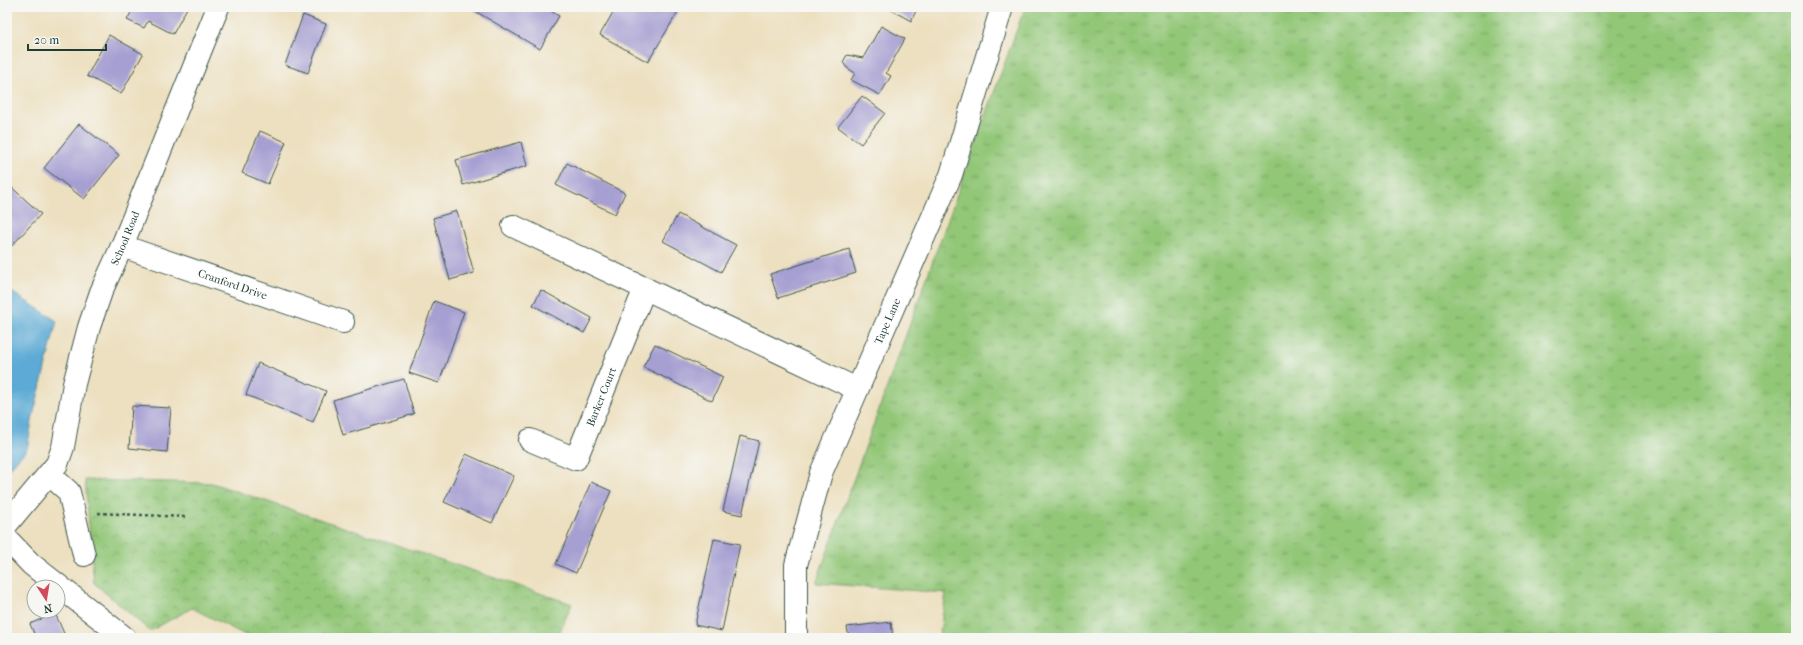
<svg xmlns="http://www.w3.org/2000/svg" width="1803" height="645" font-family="'IM FELL French Canon',serif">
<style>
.grass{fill:url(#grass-tufts);stroke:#598256}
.park{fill:url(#park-crowns);stroke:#598256}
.water{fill:#5baad5;stroke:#3d7484}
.building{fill:#a69fd2}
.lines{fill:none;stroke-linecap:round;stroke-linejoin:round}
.street-casing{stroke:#3e5549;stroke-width:24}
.secondary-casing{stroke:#3e5549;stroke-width:24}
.primary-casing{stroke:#3e5549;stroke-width:24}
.path{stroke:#3e5549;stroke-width:2.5;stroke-dasharray:3 3;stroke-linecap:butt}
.street{stroke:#fff;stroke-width:22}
.secondary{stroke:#fff;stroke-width:22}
.primary{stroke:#fff;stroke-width:22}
.labels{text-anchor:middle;stroke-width:3.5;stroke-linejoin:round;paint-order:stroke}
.street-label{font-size:11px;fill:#1f3d34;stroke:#f6f6f2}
</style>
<defs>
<pattern id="grass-tufts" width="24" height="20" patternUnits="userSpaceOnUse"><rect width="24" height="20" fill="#93c778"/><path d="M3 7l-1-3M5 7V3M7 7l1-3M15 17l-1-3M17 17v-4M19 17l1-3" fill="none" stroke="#77a363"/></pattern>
<pattern id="park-crowns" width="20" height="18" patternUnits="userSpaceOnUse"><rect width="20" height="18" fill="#93c778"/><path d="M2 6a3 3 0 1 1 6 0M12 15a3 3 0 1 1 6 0" fill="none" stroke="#77a363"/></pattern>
</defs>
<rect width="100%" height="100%" fill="#f6f6f2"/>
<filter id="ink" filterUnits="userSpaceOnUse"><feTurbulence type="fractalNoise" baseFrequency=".025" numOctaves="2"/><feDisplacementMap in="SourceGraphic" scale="8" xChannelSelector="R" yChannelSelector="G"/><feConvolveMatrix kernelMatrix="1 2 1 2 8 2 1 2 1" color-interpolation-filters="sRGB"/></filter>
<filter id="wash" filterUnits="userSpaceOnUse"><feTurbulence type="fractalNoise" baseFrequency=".012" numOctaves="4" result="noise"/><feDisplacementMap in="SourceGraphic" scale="16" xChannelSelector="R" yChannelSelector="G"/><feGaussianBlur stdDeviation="0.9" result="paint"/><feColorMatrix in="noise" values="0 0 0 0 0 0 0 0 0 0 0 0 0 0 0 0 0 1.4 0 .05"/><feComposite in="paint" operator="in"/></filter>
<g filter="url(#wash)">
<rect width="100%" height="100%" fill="#ede0c0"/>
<polygon class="grass" points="1025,7 1796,7 1796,638 939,638 946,593 816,583"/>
<polygon class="park" points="85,480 212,483 572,604 557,638 251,638 192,608 150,631 94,583"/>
<polygon class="water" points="7,289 57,321 33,416 27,449 10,468 7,469"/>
<g id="blocks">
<g class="building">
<polygon points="134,7 184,7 187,8 173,34 148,21 144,28 127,20"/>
<polygon points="475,7 544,7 559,16 540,49 473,10"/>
<polygon points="616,7 674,7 679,10 648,62 600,35"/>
<polygon points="886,7 918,7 911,21"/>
<polygon points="303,15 326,24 308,73 285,65"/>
<polygon points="881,26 905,39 886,73 891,76 880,95 851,80 855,73 846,67 843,62 847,55 863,58"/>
<polygon points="109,35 143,54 121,94 87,76"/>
<polygon points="862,96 885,113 861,144 838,127"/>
<polygon points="79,124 119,155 84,199 44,168"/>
<polygon points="260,131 286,142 268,184 242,173"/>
<polygon points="521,142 527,166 463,185 456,160"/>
<polygon points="567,163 625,193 615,214 556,185"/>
<polygon points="7,183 41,214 7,251"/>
<polygon points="457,211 474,273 450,280 433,218"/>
<polygon points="678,214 736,245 721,272 663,241"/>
<polygon points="849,249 856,273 778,298 770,274"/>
<polygon points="541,290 592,318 584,333 533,305"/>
<polygon points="434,301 464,312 439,383 409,373"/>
<polygon points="655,344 723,377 712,401 643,367"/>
<polygon points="258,363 326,391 313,422 246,395"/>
<polygon points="404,379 414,414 343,435 333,400"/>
<polygon points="132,406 171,408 167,452 129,448"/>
<polygon points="740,436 759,441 742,515 723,511"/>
<polygon points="466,454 514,476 492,523 444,502"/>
<polygon points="591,482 611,491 576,573 556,564"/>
<polygon points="714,539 740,544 722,631 695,625"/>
<polygon points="55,613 66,638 36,638 30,624"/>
<polygon points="891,622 893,638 849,638 847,627"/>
</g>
</g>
</g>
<g filter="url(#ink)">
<use href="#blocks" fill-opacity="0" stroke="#3e5549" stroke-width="1"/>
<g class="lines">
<g class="street-casing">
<g id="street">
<polyline points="513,226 857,389"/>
<path id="s1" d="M122 246 343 322"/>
<path id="s2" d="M530 440 576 459 645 288"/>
<polyline points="50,475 69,492 84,555"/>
<path id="s3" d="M796 638V565L821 473 951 175 1002 7"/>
</g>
</g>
<g class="secondary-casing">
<g id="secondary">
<path id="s4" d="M7 524 57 464 63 447 74 384 89 327 101 292 122 246 218 7"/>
</g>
</g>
<g class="primary-casing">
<polyline id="primary" points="7,539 31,564 125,638"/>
</g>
<polyline class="path" points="98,513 185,517"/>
<use href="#street" class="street"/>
<use href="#secondary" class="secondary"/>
<use href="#primary" class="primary"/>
</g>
</g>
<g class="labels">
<g class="street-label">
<text dy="4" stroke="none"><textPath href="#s4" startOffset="315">School Road</textPath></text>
<text dy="4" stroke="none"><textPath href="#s1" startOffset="117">Cranford Drive</textPath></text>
<text dy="4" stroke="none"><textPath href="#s3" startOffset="334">Tape Lane</textPath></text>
<text dy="4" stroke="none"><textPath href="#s2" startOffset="117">Barker Court</textPath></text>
</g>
</g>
<rect width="1803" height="645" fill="none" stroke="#f6f6f2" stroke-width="24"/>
<g transform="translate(46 599) rotate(168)"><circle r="19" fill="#f6f6f2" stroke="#a0aca6"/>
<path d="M0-3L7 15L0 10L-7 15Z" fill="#d1495b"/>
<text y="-6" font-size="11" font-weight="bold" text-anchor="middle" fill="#1f3d34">N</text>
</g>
<path d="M28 44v6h78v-6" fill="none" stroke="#1f3d34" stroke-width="2"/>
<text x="34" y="44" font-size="12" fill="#1f3d34" stroke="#f6f6f2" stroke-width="3" paint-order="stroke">20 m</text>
</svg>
